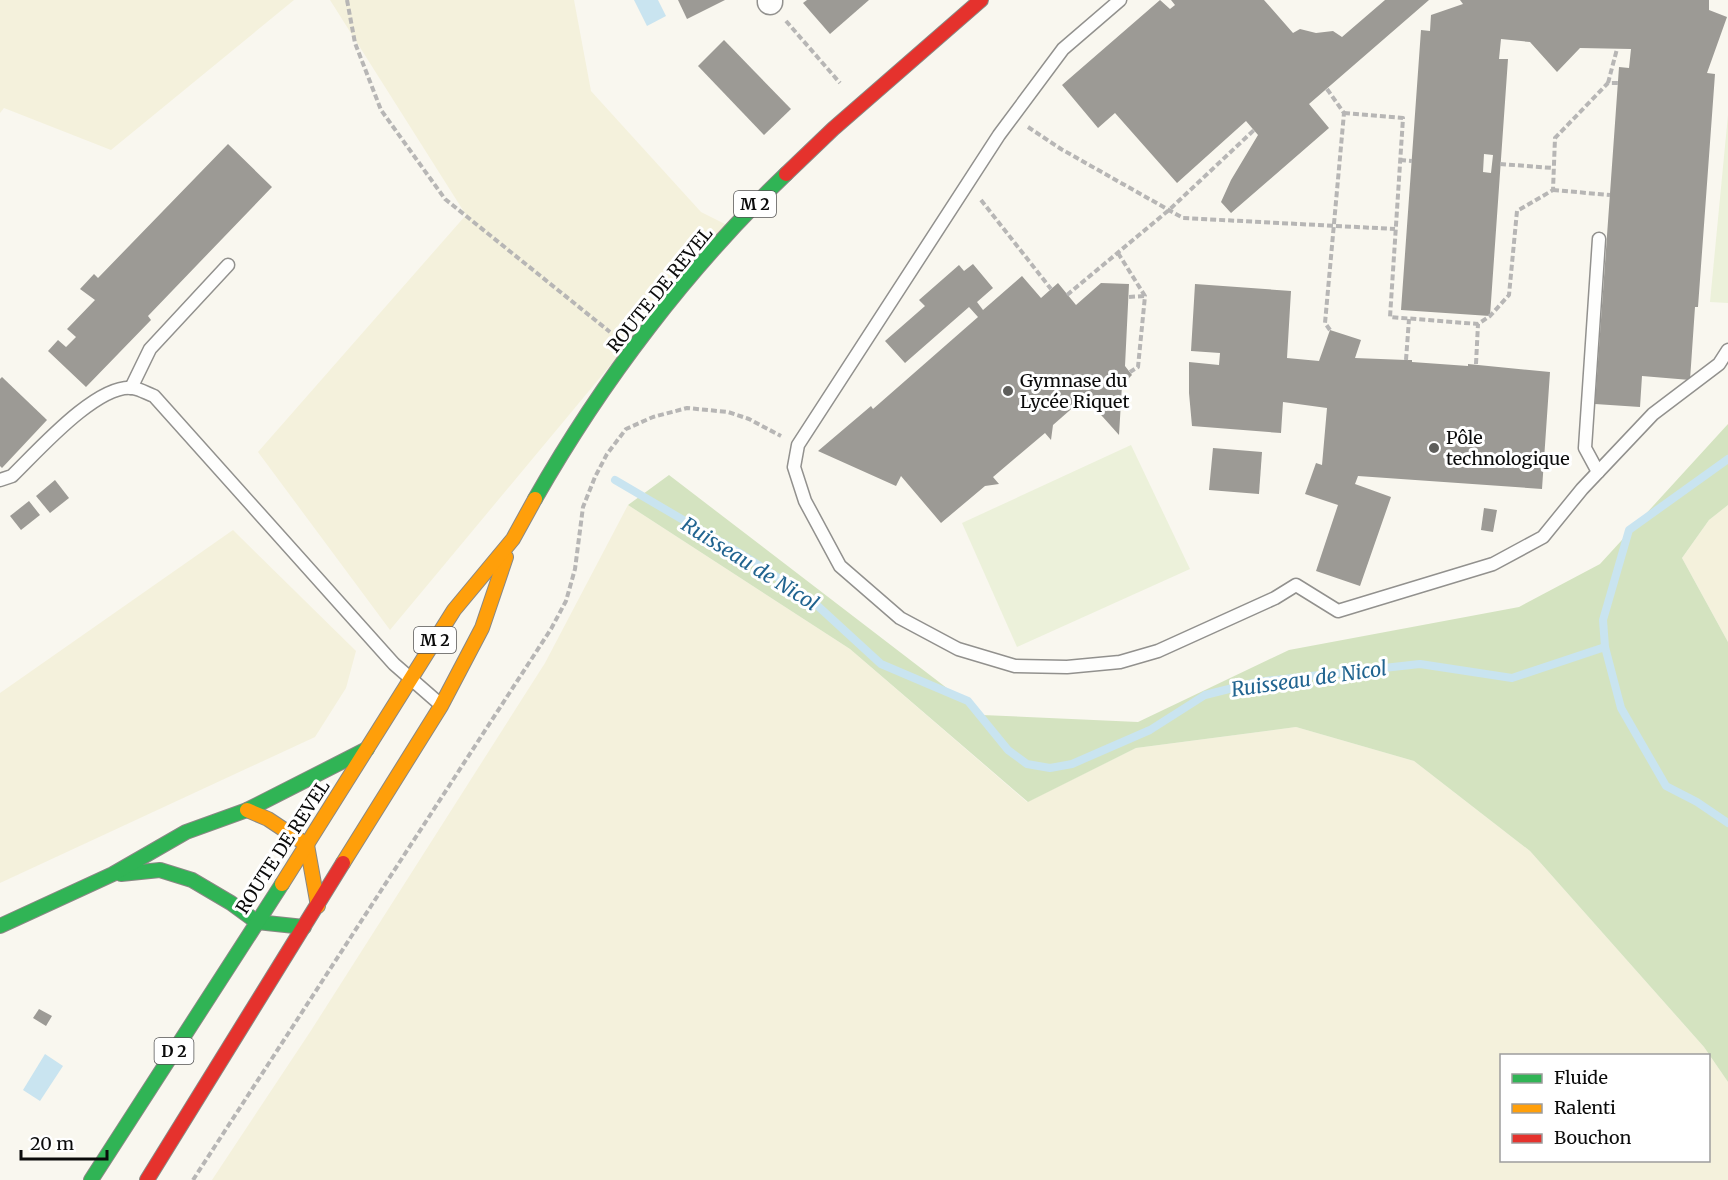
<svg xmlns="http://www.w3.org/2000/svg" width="1728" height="1180" font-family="Merriweather,serif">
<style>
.farmland{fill:#f4f1dc;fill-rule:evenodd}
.forest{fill:#d4e3c0}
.pitch{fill:#ecf1da}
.water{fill:#c9e4f0}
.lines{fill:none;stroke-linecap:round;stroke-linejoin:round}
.stream{stroke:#c9e4f0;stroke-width:8}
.building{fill:#9c9a95;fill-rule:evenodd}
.lane-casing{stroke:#92918e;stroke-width:15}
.street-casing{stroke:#92918e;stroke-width:27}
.fast-casing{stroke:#898884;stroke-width:16}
.slow-casing{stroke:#898884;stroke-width:16}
.jam-casing{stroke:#898884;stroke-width:16}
.path{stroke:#b7b6b5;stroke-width:4;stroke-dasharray:6 3;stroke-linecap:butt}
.lane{stroke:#fefefd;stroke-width:12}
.street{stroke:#fefefd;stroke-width:24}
.fast{stroke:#30b455;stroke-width:14}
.slow{stroke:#ff9f0a;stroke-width:14}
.jam{stroke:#e5322d;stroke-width:14}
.poi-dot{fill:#5e5e5b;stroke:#fff;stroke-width:2}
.labels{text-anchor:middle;stroke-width:6;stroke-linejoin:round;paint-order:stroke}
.shield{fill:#fff;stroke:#545454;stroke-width:1.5}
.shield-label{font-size:16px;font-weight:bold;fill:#0b0b0b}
.street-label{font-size:18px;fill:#0b0b0b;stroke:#fff}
.poi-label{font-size:18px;fill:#0b0b0b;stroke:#fff;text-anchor:start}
.water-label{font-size:20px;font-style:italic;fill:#216490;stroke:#fff}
</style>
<rect width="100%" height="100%" fill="#f9f7ef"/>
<g class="farmland">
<polygon points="0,0 294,0 111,150 4,108 0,113"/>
<polygon points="330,0 574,0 591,91 701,212 727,225 390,630 258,452 466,215"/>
<path d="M628 505 850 649 1027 802 1136 748 1296 727 1414 761 1530 851 1704 1047 1728 1082V1180H212L312 1029 545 663ZM1502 1056H1708V1160H1502Z"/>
<polygon points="1728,505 1728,642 1682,558 1709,520"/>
<polygon points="233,530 356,651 346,688 315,737 0,883 0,693"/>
</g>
<polygon class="forest" points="1728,424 1728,505 1709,520 1682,558 1728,642 1728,1082 1704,1047 1530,851 1414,761 1296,727 1136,748 1028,802 850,649 628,505 669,475 982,715 1138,722 1289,650 1519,607 1600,564"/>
<g class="pitch">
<polygon points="1728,115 1728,303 1710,302"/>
<polygon points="1131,445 1190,569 1017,647 962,523"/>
</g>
<g class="water">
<polygon points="634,0 658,0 666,16 647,26"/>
<polygon points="45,1054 63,1066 40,1101 23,1090"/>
</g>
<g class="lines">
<g class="stream">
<polyline points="615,480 743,555 808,597 881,664 968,701 1008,750 1027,764 1050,768 1072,764 1150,730 1205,695 1257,682 1420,664 1512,678 1605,647 1621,708 1666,786 1697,802 1728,823"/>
<polyline points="1605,647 1603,620 1629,530 1728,459"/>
</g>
</g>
<g class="building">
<polygon points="678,0 725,0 687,19"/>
<polygon points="807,0 869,0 830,34 803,3"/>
<polygon points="1160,0 1170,9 1175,5 1171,0 1264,0 1293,33 1300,29 1316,33 1333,31 1342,37 1385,0 1429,0 1309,104 1329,128 1231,213 1221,202 1231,180 1258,135 1246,121 1177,183 1115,113 1098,128 1062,85"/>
<path d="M1460 0H1709V10L1727 17 1707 73 1715 74 1698 307H1695L1690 380 1642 376 1640 407 1595 404 1619 67 1629 68 1631 49 1580 48 1557 72 1530 42 1501 39 1499 59H1508L1490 316 1401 310 1421 30 1430 31 1431 15 1463 4ZM1484 154 1493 155 1491 173 1483 172Z"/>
<polygon points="724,40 791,109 764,135 698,66"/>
<polygon points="228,144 272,187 148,316 151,320 86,387 48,351 58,340 66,347 76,337 67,329 95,300 80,289 94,274 98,278"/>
<polygon points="973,264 993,288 977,302 983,310 1022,276 1041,298 1058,283 1076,305 1101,283 1129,284 1125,366 1132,375 1122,385 1119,435 1085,397 1053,425 1051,440 1045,433 993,477 999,484 985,486 941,523 901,476 896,486 818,451 871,406 873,409 978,317 969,307 905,363 885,341 925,306 919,300 959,265 964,271"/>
<polygon points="1195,284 1291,291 1287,358 1319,361 1330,330 1361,340 1355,358 1406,360 1412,360 1412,362 1468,366 1468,364 1550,372 1542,489 1358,476 1355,484 1391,497 1360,586 1316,571 1338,505 1305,494 1316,463 1322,465 1327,408 1283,402 1281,433 1192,426 1189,393 1189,362 1219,365 1220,353 1191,351"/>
<polygon points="2,377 47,420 2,468 0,466 0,379"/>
<polygon points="1213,448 1262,452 1259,494 1209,490"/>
<polygon points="55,480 69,498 50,513 36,496"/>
<polygon points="29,501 40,515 21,530 10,516"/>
<polygon points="1484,508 1497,510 1493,532 1481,530"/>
<polygon points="39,1009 52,1016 46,1026 33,1018"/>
</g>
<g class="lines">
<g class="lane-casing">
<g id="lane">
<polyline points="1120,0 1063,49 999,135 798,445 794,467 805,501 840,566 900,618 958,649 1015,666 1067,667 1120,662 1158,651 1275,598 1296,585 1338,611 1493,564 1543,537 1582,489 1653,414 1719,364 1728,350"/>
<polyline points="131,388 150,349 228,265"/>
<polyline points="1598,472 1585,448 1599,239"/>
<path d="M0 480 12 476C36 453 97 383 133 388 140 389 148 394 154 396L394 664 441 705"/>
</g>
</g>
<g class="street-casing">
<polyline id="street" points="770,0 770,2"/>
</g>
<g class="fast-casing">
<g id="fast">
<path d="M535 499C602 381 688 268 786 174"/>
<polyline points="121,874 160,870 192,880 231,903 257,922 304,927"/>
<polyline points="0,926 113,874 186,832 247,810 367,749"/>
<polyline points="91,1180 282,884"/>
</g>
</g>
<g class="slow-casing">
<g id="slow">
<polyline points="247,810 268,819 307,845 318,906"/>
<polyline points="343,863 441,706 482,628 506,557"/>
<polyline points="282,884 454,610 513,539 535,499"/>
</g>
</g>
<g class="jam-casing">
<g id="jam">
<polyline points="786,174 833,129 981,0"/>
<polyline points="147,1180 343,863"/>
</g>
</g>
<g class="path">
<polyline points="347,0 355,43 381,110 445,199 610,332"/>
<polyline points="786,21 840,83"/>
<polyline points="1608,83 1617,49"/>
<polyline points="1327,89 1344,113 1325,323 1330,330"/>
<polyline points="1344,113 1403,118 1390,317 1478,324 1490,316 1509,295 1517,211 1553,190 1555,138 1608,83 1618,83"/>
<polyline points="1028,127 1061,149 1183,218 1395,229"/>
<polyline points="1400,160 1412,161"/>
<polyline points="1500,164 1553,168"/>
<polyline points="1553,190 1610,195"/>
<polyline points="981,200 1051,289"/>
<polyline points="1118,253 1145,296 1138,367 1130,372"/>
<polyline points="1067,295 1169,210 1254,130"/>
<polyline points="1129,297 1144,296"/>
<polyline points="1406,360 1409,319"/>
<polyline points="1476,364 1478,324"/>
<polyline points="193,1180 551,629 566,601 575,569 583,507 595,477 607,454 626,429 653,417 687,408 728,412 749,419 781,436"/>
</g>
<use href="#lane" class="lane"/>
<use href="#street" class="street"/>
<use href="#fast" class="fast"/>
<use href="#slow" class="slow"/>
<use href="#jam" class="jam"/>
</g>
<g class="poi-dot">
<circle cx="1008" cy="391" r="6"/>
<circle cx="1434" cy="448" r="6"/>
</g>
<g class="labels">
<g class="shield">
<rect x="734" y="191" width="42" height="26" rx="4.5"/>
<rect x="414" y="627" width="42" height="26" rx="4.5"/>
<rect x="154.5" y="1038" width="39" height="26" rx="4.5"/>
</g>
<g class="shield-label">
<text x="755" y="210">M 2</text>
<text x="435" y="646">M 2</text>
<text x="174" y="1057">D 2</text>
</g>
<g class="street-label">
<text transform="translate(660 290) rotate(-51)" y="6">ROUTE DE REVEL</text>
<text transform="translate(283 847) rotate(-57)" y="6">ROUTE DE REVEL</text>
</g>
<g class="poi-label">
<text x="1020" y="387">Gymnase du<tspan x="1020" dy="21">Lycée Riquet</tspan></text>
<text x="1446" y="444">Pôle<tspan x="1446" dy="21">technologique</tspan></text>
</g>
<g class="water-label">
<text transform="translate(750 564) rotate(32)" y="7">Ruisseau de Nicol</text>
<text transform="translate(1309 679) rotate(-8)" y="7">Ruisseau de Nicol</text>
</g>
</g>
<rect x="1500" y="1054" width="210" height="108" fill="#ffffff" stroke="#9d9d9d" stroke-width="1.5"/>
<rect x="1512" y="1074" width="30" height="9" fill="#30b455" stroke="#9d9d9d" stroke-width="1.5"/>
<text x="1554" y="1084" font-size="18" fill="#0b0b0b">Fluide</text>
<rect x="1512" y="1104" width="30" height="9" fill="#ff9f0a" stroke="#9d9d9d" stroke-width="1.5"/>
<text x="1554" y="1114" font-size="18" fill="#0b0b0b">Ralenti</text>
<rect x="1512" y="1134" width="30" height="9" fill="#e5322d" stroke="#9d9d9d" stroke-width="1.5"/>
<text x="1554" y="1144" font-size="18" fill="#0b0b0b">Bouchon</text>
<path d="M21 1150v9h86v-9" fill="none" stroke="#0b0b0b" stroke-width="3"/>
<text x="30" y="1150" font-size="18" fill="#0b0b0b" stroke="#ffffff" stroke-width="4.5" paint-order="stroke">20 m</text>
</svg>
